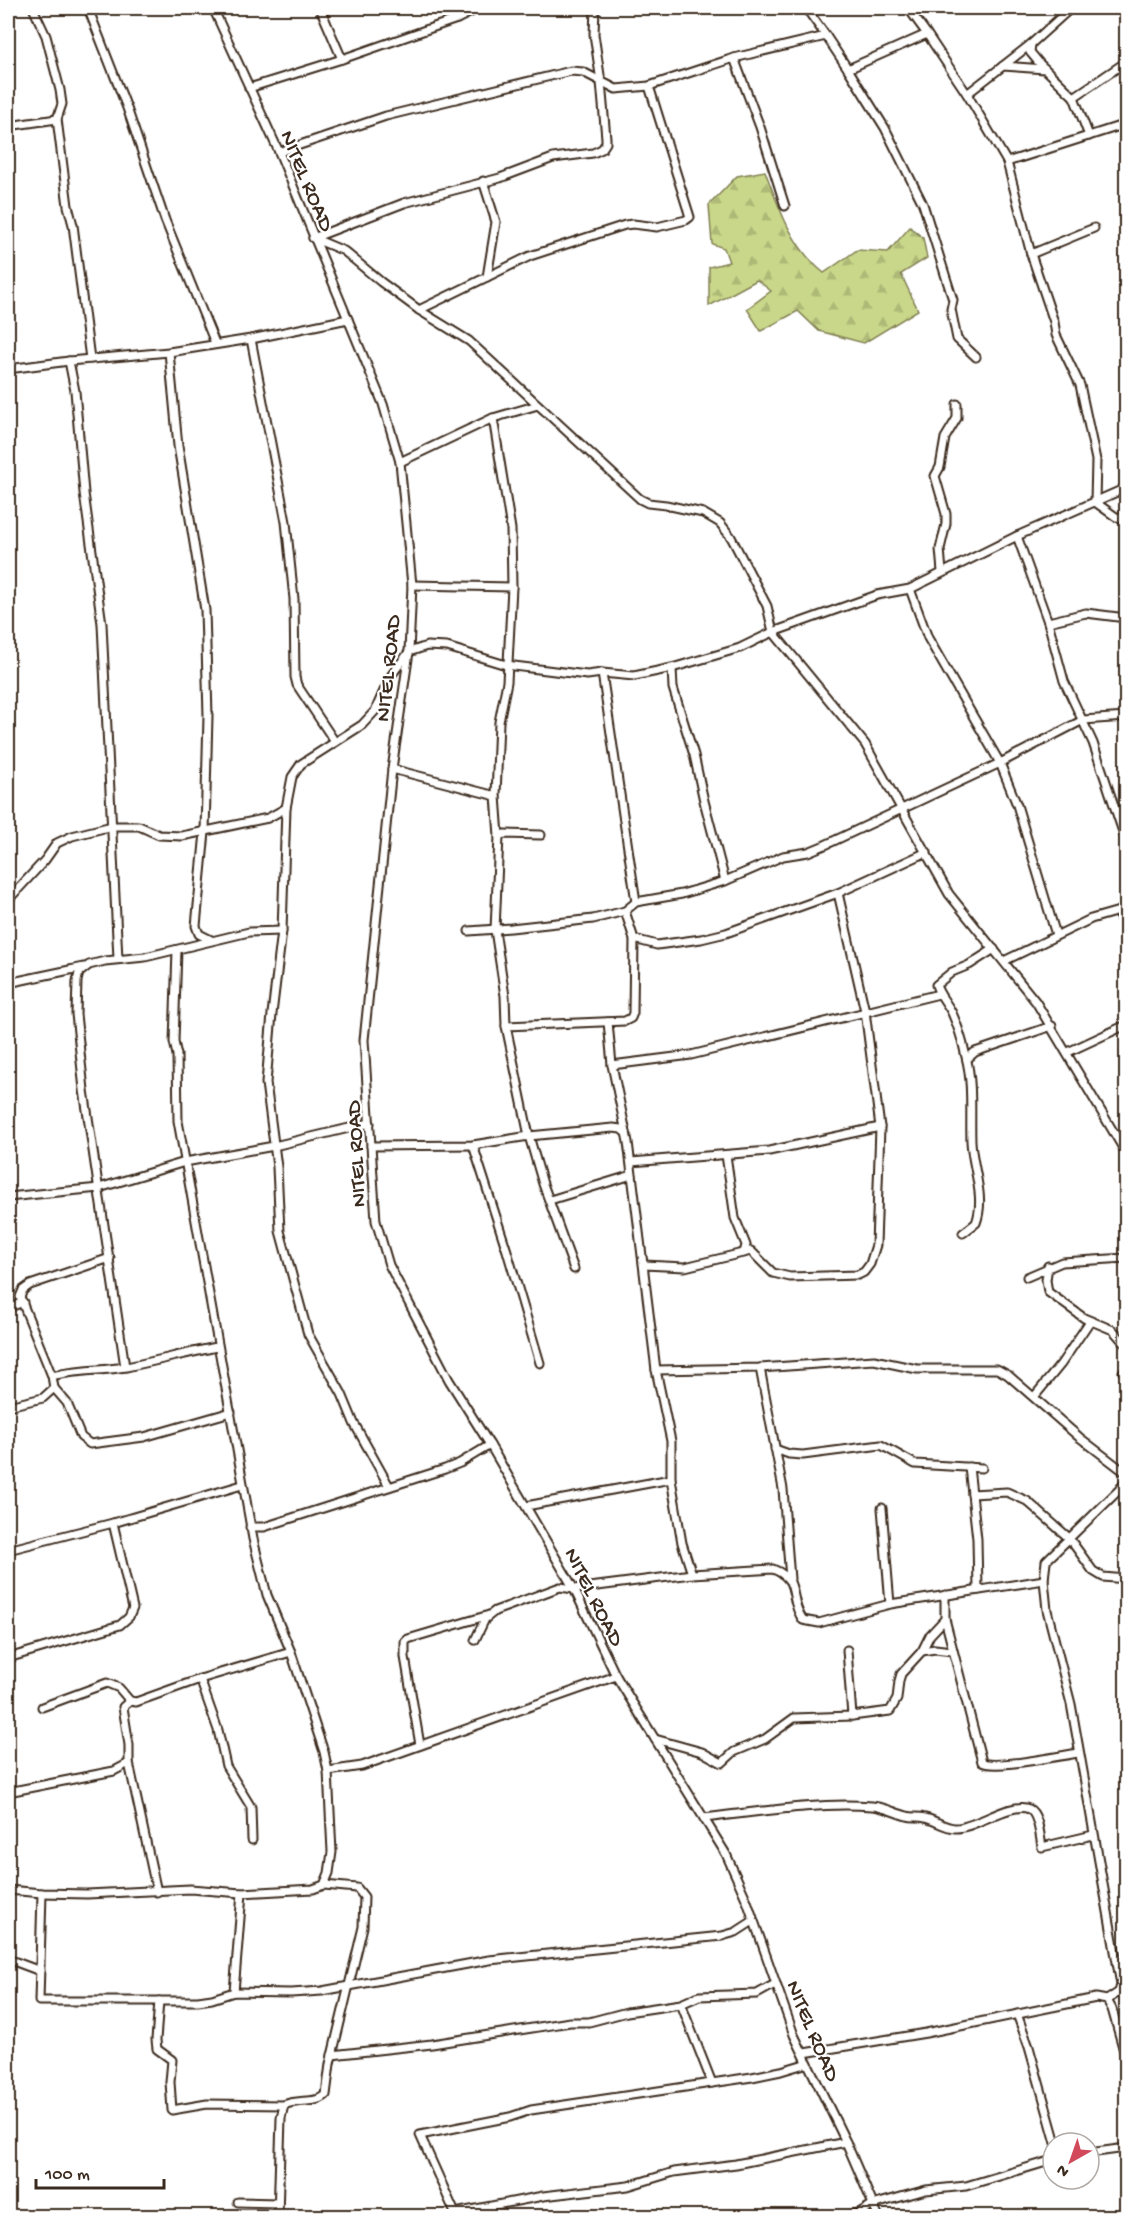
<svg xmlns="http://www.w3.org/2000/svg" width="1134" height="2224" font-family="'Gochi Hand',sans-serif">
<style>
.forest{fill:url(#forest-firs);stroke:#828054;stroke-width:1.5}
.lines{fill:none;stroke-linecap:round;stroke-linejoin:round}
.minor-casing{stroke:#3b2a1e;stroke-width:11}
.minor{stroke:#fff;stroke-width:7}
.labels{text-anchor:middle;stroke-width:4.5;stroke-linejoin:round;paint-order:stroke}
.street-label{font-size:22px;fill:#3b2a1e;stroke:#fff}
</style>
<defs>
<pattern id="forest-firs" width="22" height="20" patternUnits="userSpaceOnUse" patternTransform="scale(1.5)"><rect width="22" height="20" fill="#c9d78a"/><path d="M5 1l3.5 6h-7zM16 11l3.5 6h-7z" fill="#aeb977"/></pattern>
</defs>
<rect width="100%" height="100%" fill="#fff"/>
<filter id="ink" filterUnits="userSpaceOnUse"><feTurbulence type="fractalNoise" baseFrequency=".0167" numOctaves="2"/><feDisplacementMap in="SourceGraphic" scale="12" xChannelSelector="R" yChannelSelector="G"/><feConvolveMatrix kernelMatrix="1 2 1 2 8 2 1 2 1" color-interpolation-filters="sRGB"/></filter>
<g filter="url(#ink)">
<path class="forest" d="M765 171C779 208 792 248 824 273L857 250 888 252 910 227 923 238 927 258 901 274 918 310 864 343 819 331 798 311 761 331 747 309 771 291 757 280 709 306V267L729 262 724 248 712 244 709 205 737 176Z"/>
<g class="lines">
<g class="minor-casing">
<g id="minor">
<polyline points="33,8 46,36 60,90 62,104 57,119 68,206 73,225 90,359"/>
<polyline points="88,8 127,108 165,220 215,343"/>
<polyline points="213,8 279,152 383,404 400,462 412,585 409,652 392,769 364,1040 376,1221 389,1265 449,1380 490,1445 574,1589 616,1676 726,1854 747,1901 794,2035 846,2142 878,2216"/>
<polyline points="320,8 342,59"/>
<polyline points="455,8 457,19"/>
<polyline points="806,8 826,36"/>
<polyline points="908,8 927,34"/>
<polyline points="1031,44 1030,52 1040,64 1074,97"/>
<polyline points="734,58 760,127 785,206"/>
<polyline points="1003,66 1045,69"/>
<polyline points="848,69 885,128 923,204 953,300 951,309 957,339 976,357"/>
<polyline points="249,88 342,59 457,19 479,8"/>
<polyline points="967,94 1007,162 1031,254 1054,322 1056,335 1080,385 1096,460 1095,502 1116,517 1126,518"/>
<polyline points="8,126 57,119"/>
<polyline points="1089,136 1074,97 1126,62"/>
<polyline points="279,152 386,116 571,71 583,72 616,89 649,86 734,58 826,36 848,69 927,34 967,94 1031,44 1071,8"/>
<polyline points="1007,162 1126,124"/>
<polyline points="483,181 496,222 487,277"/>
<polyline points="313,238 344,251 381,282 419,310 469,341 640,499 648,503 666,505 703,513 720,523 731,537 767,606 773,632 865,744 949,894 1036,1002 1126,1153"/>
<polyline points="313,238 404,203 500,178 553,158 593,153 602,149 606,143 606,138 601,82 594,34 595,8"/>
<polyline points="1031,254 1094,228"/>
<polyline points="419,310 530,256 625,225 633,224 657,227 686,220 690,217 649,86"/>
<polyline points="251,339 286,522 294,599 295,677 297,685 335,742"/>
<polyline points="169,352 178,446 205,610 208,716 205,832 196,926 199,934 211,940"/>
<polyline points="69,361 75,391 84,493 102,624 118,959"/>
<polyline points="8,369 69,361 169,352 251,339 348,319"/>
<polyline points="493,418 511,529 512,587 507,682 499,722 496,796"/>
<polyline points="400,462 493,418 538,405"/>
<polyline points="1017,536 1048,622 1064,681 1093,743 1126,841"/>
<polyline points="942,572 940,549 946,524 946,514 935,476 940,467 945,438 957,418 957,404"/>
<polyline points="412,585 512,587"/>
<polyline points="910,589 928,638 1000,763 1017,805 1056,935"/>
<polyline points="1048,622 1086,613 1126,618"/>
<polyline points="672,668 673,688 694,755 704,801 725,881"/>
<polyline points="602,673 636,902"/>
<polyline points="392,769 496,796 499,836 495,930 505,996 506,1026 529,1136 543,1184 574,1269"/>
<polyline points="499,836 504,834 541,835"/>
<polyline points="8,900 45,860 57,843 72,836 112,826 139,826 159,835 182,836 268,818 286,808"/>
<polyline points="1119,911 1126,943"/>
<polyline points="469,931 511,928 593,919 625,911 636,902 682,894 725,881 783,856 808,852 825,845 1000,763 1083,720 1126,717"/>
<polyline points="634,939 657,945 701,939 726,933 838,893 927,852"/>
<polyline points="1004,961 1091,919 1126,909"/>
<polyline points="8,983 84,967"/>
<polyline points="608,1022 612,1065 628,1142 656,1370 671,1441 671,1479 682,1543 692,1574"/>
<polyline points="506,1026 625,1021 631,1018 633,1013 634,939 625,911"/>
<polyline points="1068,1052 1126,1025"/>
<polyline points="967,1059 975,1052 1052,1026"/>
<polyline points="612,1065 691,1055 939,994"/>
<polyline points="473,1145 507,1251 540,1363"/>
<polyline points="371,1146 473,1145 529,1136 613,1128 621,1129 626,1133"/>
<polyline points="726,1155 735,1218 746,1245 744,1253"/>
<polyline points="631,1162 769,1151 880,1127"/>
<polyline points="8,1197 99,1188 185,1162 274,1146 370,1123"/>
<polyline points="550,1200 632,1175"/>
<path d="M963 1233 976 1223C986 1197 972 1167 971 1141 970 1114 973 1083 966 1057 963 1043 958 1026 952 1013 947 1003 939 995 936 985L952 972 969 965 994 949"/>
<polyline points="644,1265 685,1267 751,1251 773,1273 790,1277 858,1275 864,1272 870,1264 876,1245 880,1127 865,1011 838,893"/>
<polyline points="1048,1266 1046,1280 1048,1292 1084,1318 1113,1330 1126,1345"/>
<polyline points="1027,1277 1062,1262 1126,1258"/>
<polyline points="8,1308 23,1302"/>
<polyline points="125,1367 84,1090 76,1014 77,981 79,973 89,965 105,961 145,957 249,932 282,931"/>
<polyline points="760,1368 783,1489 790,1579"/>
<polyline points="656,1370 760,1368 874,1360 917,1369 997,1369 1008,1375 1079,1437 1126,1473"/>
<polyline points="1123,1372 1126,1374"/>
<polyline points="52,1376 20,1297 23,1290 30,1285 110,1258"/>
<polyline points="54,1388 67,1403 81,1437 90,1444 144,1437 231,1412"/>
<polyline points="1034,1397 1061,1364 1090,1321"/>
<path d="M8 1406 43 1398 54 1388 52 1376C73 1370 102 1371 126 1367 156 1361 187 1353 217 1347"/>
<polyline points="775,1449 789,1454 803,1455 881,1445 915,1464 982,1468"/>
<polyline points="969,1467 977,1539 978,1590"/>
<polyline points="389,1486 354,1423 342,1394 308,1334 280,1231 277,1167 266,1083 272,1014 282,931 286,808 292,777 301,764 362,725 375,711 390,677 409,652 427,646 447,647 506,665 587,675 602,673 634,676 672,668 740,648 773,632 877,595 910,589 1017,536 1126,488"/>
<polyline points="972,1494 1007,1492 1027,1501 1069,1538 1093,1571 1103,1577 1126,1579"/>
<polyline points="526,1506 671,1479"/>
<polyline points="882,1508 890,1604"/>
<polyline points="250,1527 264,1527 445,1469 460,1463 490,1445"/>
<polyline points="8,1550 113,1523 242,1485"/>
<path d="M945 1619 982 1762C993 1770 1062 1755 1079 1753"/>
<path d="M475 1640 485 1619 495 1611 560 1587 574 1589 692 1574 773 1569C802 1581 787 1597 803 1620L819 1623 890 1604 1044 1580"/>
<polyline points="847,1650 852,1716"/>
<polyline points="922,1651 935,1649 952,1651"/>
<polyline points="8,1658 120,1625 129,1617 133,1608 113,1523"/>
<polyline points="200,1679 218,1730 226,1766 251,1807 252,1840"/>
<polyline points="42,1707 107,1683 119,1688 130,1701 136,1702 200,1679 291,1652"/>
<polyline points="655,1739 702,1752 722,1763 734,1752 765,1739 794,1718 852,1716 890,1711 897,1699 899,1681 901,1674 922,1651 930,1635 945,1619 945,1595"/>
<polyline points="420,1745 405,1657 405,1642 408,1639 489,1615"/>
<polyline points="129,1763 157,1892"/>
<polyline points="328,1771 362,1766 616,1676"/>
<polyline points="8,1792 114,1771 129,1763 129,1745 123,1707 130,1701"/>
<path d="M704 1818C759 1812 816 1802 872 1806 885 1807 895 1813 907 1816 913 1818 919 1816 925 1818 935 1820 945 1828 955 1828 974 1829 1011 1801 1029 1809 1039 1814 1040 1837 1042 1847L1093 1835"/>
<polyline points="8,1890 42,1893 87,1894 190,1889 242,1893 313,1889 324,1885 329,1873 332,1852 328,1771 324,1752 291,1652 267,1595 253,1539 178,1121 177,1055 174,1042 177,950"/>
<polyline points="42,1893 39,2001 198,2001 212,1999 234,1992 291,1993 322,1991 489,1960 722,1936 736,1932 753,1921"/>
<polyline points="8,1959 40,1971"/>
<polyline points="234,1992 242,1893"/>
<polyline points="1107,2000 1119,1992 1121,1985 1071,1704 1047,1610 1044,1580 1046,1561 1050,1557 1119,1490 1126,1480"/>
<polyline points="159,2001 156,2040 157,2049 172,2060 170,2082 172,2110 207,2104 284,2105"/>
<polyline points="681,2004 712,2083"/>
<polyline points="1017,2014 1029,2047 1056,2143"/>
<polyline points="804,2053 926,2033 1096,1998 1107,2000 1112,2009 1126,2058"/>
<polyline points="332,2055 432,2044 570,2022 589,2022 627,2012 681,2004 699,1996 757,1994 775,1984"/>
<polyline points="808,2063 781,2071 752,2077 531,2110 510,2117 420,2135 455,2213 543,2196 628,2186 674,2172 736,2164 846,2142"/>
<polyline points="1089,2153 1126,2148"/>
<polyline points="238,2202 278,2203"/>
<path d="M278 2216 281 2118 284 2105C297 2099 316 2104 326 2095L330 2064 363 1927 364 1897 357 1888 324 1885"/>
<polyline points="845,2216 859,2213 872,2205 926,2190 966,2186 1053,2160"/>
<polyline points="1114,2216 1126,2216"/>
</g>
</g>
<use href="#minor" class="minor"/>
</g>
</g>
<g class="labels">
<g class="street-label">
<text transform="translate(309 180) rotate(67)" y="8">NITEL ROAD</text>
<text transform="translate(386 668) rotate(-84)" y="8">NITEL ROAD</text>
<text transform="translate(354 1154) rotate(-93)" y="8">NITEL ROAD</text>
<text transform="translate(596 1596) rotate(63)" y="8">NITEL ROAD</text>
<text transform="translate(815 2030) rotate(67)" y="8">NITEL ROAD</text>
</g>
</g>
<rect width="1134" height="2224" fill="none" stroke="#fff" stroke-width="30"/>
<rect x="15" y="15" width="1104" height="2194" fill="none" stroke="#3b2a1e" stroke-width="2" filter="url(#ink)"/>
<g transform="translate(1071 2161) rotate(220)"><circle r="28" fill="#ffffff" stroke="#b1aaa5" stroke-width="1.5"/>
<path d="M0-4.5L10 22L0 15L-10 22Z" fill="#d1495b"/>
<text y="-9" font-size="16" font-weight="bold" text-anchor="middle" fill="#3b2a1e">N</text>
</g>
<path d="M36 2179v9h128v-9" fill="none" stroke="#3b2a1e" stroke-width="3"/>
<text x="45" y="2179" font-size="18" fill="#3b2a1e" stroke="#ffffff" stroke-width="4.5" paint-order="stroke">100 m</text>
</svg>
